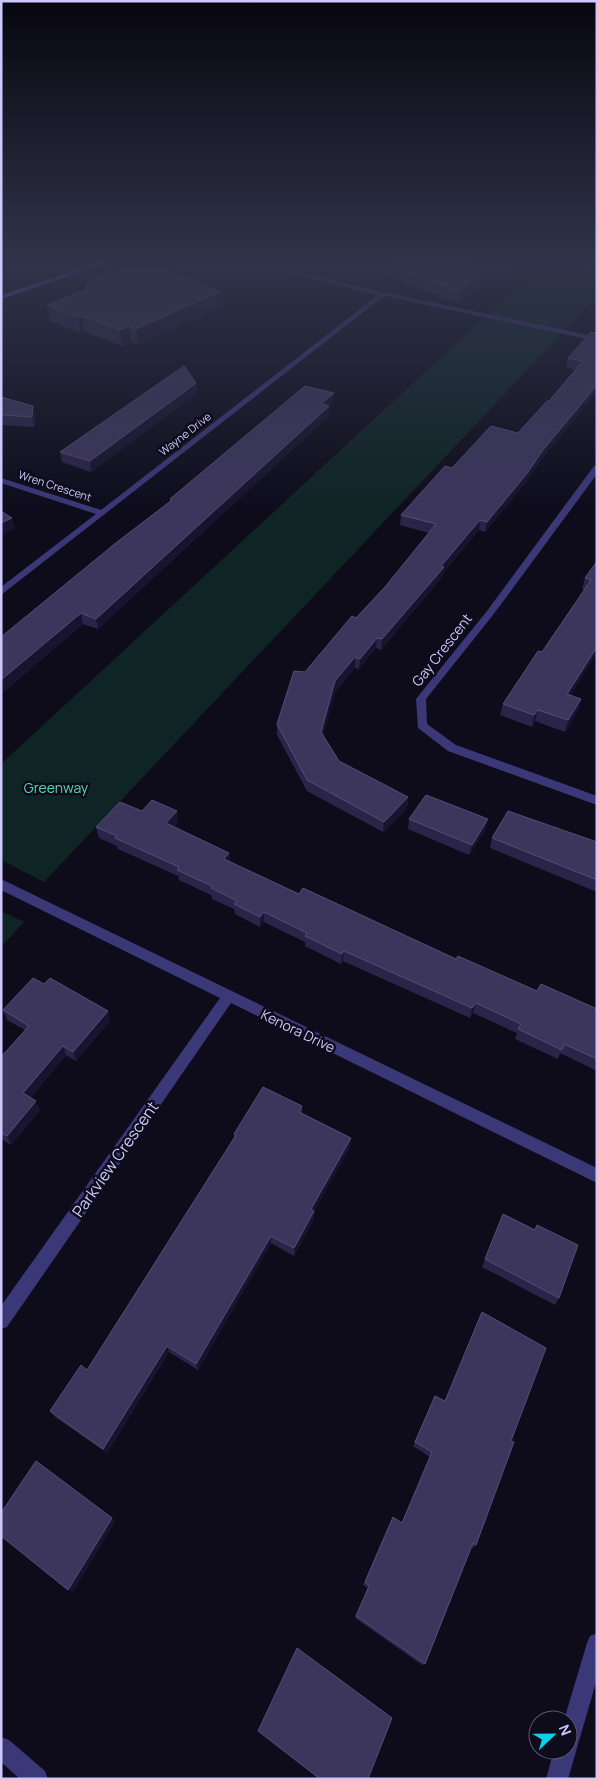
<svg xmlns="http://www.w3.org/2000/svg" width="598" height="1780" font-family="Manrope,sans-serif">
<style>
.green{fill:#0f2424}
.lines{fill:none;stroke-linecap:round;stroke-linejoin:round}
.street{fill:#3b3878;fill-rule:evenodd}
.secondary{fill:#6763f9;fill-rule:evenodd}
.wall{fill:#2b2449}
.shaded-wall{fill:#18132e}
.building{fill:#3d365c;stroke:#544d75}
.labels{text-anchor:middle;stroke-width:5;stroke-linejoin:round;paint-order:stroke}
.far-street-label{font-size:11px;fill:#cec8fd;stroke:#0e0c1b}
.street-label{font-size:14px;fill:#cec8fd;stroke:#0e0c1b}
.park-label{font-size:14px;fill:#58d8b8;stroke:#0e0c1b}
.near-street-label{font-size:16px;fill:#cec8fd;stroke:#0e0c1b}
</style>
<rect width="100%" height="100%" fill="#0e0c1b"/>
<g class="green">
<polygon points="496,263 567,263 597,279 597,296 44,882 1,860 1,764 490,312 526,281"/>
<polygon points="1,911 24,922 1,947"/>
</g>
<g class="lines">
<g class="street">
<polygon points="266,263 275,263 290,270 383,292 597,337 597,341 384,296 1,595 1,587 96,514 1,483 1,478 101,510 378,295 286,272"/>
<polygon points="594,466 597,466 597,474 493,615 426,699 427,724 456,745 597,796 597,805 448,751 418,728 416,699 487,611"/>
<polygon points="1,879 597,1168 597,1183 231,1003 7,1327 1,1329 1,1306 220,998 1,890"/>
<polygon points="597,1633 597,1679 568,1779 546,1779 554,1750 568,1750 568,1720 564,1720 587,1643 590,1636"/>
<polygon points="1,1737 9,1740 45,1771 48,1779 20,1779 1,1762"/>
</g>
<polygon class="secondary" points="98,263 108,263 1,299 1,295"/>
</g>
<g class="wall">
<polygon points="357,263 475,263 488,268 487,280 458,304"/>
<polygon points="147,270 221,291 222,307 138,345 131,342 122,346 84,332 81,333 50,321 47,305"/>
<polygon points="597,325 597,392 541,460 526,482 485,532 479,530 443,573 442,577 381,650 376,648 359,669 355,668 335,692 323,735 339,761 408,797 407,808 383,832 307,791 277,735 277,724 305,672 356,618 385,587 429,533 400,525 401,515 452,468 518,433 549,401 576,370 566,367 568,358 595,332"/>
<polygon points="196,383 197,393 91,472 62,462 60,452"/>
<polygon points="1,397 33,406 36,416 34,427 1,425"/>
<polygon points="333,403 329,406 329,416 98,629 83,624 1,694 170,502 170,499"/>
<polygon points="597,561 597,653 570,695 581,699 578,710 565,732 535,721 532,727 500,715 503,704 542,652 584,590 582,589 585,578"/>
<polygon points="142,811 177,811 178,821 174,827 229,853 230,862 299,894 456,959 537,991 597,1009 597,1071 560,1053 558,1059 515,1039 517,1033 473,1013 470,1018 343,961 341,964 305,946 305,942 264,922 260,927 235,914 234,909 212,899 211,895 179,880 178,876 118,849 117,846 99,838 96,827"/>
<polygon points="409,819 485,830 469,855 408,829"/>
<polygon points="492,838 597,842 597,892 490,848"/>
<polygon points="44,984 108,1011 110,1021 76,1061 66,1055 31,1097 40,1110 11,1145 1,1139 1,1057 25,1030 7,1020 3,1010"/>
<polygon points="302,1106 302,1113 351,1138 350,1147 314,1211 314,1219 294,1256 271,1243 198,1370 169,1352 107,1453 55,1417 50,1411 87,1370 234,1138 234,1134"/>
<polygon points="503,1214 535,1230 559,1298 555,1305 482,1267"/>
<polygon points="435,1396 511,1441 476,1545 473,1548 471,1547 425,1664 422,1665 355,1618 368,1588 363,1585 391,1521 402,1523 430,1457 413,1446"/>
</g>
<g class="shaded-wall">
<polygon points="488,268 487,280 458,304 459,292"/>
<polygon points="221,291 222,307 138,345 136,329"/>
<polygon points="82,316 84,332 81,333 78,317"/>
<polygon points="129,326 131,342 122,346 120,330"/>
<polygon points="196,383 197,393 91,472 90,461"/>
<polygon points="597,385 597,392 541,460 526,482 485,532 487,522 543,450"/>
<polygon points="334,393 333,403 329,406 329,416 98,629 96,619"/>
<polygon points="33,406 36,416 34,427 32,417"/>
<polygon points="12,518 15,528 1,535 1,523"/>
<polygon points="480,520 479,530 443,573 442,577 381,650 382,639 441,566"/>
<polygon points="81,613 83,624 1,694 1,680"/>
<polygon points="377,638 376,648 359,669 360,659"/>
<polygon points="597,647 597,653 564,706 567,694"/>
<polygon points="355,657 355,668 335,692 321,742 321,732 335,681"/>
<polygon points="581,699 578,710 565,732 568,720"/>
<polygon points="538,710 535,721 532,727 534,715"/>
<polygon points="408,797 407,808 383,832 384,822"/>
<polygon points="177,811 178,821 168,834 166,823"/>
<polygon points="488,819 485,830 469,855 472,845"/>
<polygon points="229,853 230,863 224,859"/>
<polygon points="264,912 264,922 260,927 260,917"/>
<polygon points="344,951 343,961 341,964 342,954"/>
<polygon points="476,1003 473,1013 470,1018 472,1008"/>
<polygon points="108,1011 110,1021 76,1061 73,1052"/>
<polygon points="63,1046 66,1055 27,1102 23,1093"/>
<polygon points="36,1101 40,1110 11,1145 7,1136"/>
<polygon points="351,1138 350,1147 311,1217 311,1209"/>
<polygon points="314,1211 314,1219 294,1256 294,1248"/>
<polygon points="271,1236 271,1243 198,1370 196,1364"/>
<polygon points="167,1346 169,1352 107,1453 103,1449"/>
<polygon points="112,1518 115,1522 73,1592 68,1590"/>
</g>
<g class="building">
<polygon points="387,263 475,263 488,268 459,292"/>
<polygon points="135,266 147,270 155,266 221,291 136,329 129,326 120,330 82,316 78,317 47,305 83,291 92,278"/>
<polygon points="591,332 597,333 597,385 543,450 528,472 487,522 480,520 441,566 444,567 382,639 377,638 360,659 355,657 335,681 321,732 339,761 408,797 384,822 307,780 277,724 294,671 305,672 352,616 356,618 385,587 436,524 401,515 445,466 452,468 491,426 518,433 547,401 549,401 583,361 568,358"/>
<polygon points="184,366 196,383 90,461 60,452"/>
<polygon points="305,386 334,393 321,404 329,406 96,619 81,613 1,680 1,637 117,542 172,500 170,499"/>
<polygon points="1,397 33,406 32,417 1,415"/>
<polygon points="1,511 12,518 1,523"/>
<polygon points="597,561 597,647 567,694 581,699 568,720 538,710 534,715 503,704 538,651 542,652 591,580 585,578"/>
<polygon points="426,795 488,819 472,845 409,819"/>
<polygon points="152,800 177,811 166,823 229,853 224,859 299,894 303,888 456,959 458,956 537,991 541,984 597,1009 597,1059 564,1044 562,1050 518,1029 521,1024 476,1003 472,1008 344,951 342,954 305,936 307,933 264,912 260,917 234,904 237,901 211,888 212,886 177,870 179,867 115,838 117,836 96,827 120,802 142,811"/>
<polygon points="508,811 597,842 597,880 492,838"/>
<polygon points="33,978 44,984 50,978 108,1011 73,1052 63,1046 23,1093 36,1101 7,1136 1,1133 1,1057 29,1026 3,1010"/>
<polygon points="263,1087 302,1106 299,1112 351,1138 311,1209 314,1211 294,1248 271,1236 196,1364 167,1346 103,1449 50,1411 81,1365 87,1370 236,1135 234,1134"/>
<polygon points="503,1214 535,1230 537,1225 578,1245 559,1298 485,1259"/>
<polygon points="482,1312 546,1348 511,1441 514,1442 476,1545 473,1543 425,1664 356,1616 369,1586 365,1582 393,1517 402,1523 432,1452 415,1442 435,1396 445,1401"/>
<polygon points="36,1461 112,1518 68,1590 1,1536 1,1513"/>
<polygon points="297,1648 392,1718 368,1779 320,1779 258,1731"/>
</g>
<linearGradient id="sky" x2="0" y2="1"><stop stop-color="#08070f"/><stop offset="0.51" stop-color="#30344a"/><stop offset="1" stop-color="#30344a" stop-opacity="0"/></linearGradient>
<rect width="598" height="513" fill="url(#sky)"/>
<g class="labels">
<g class="far-street-label">
<text transform="translate(185 434) rotate(-38)" y="4">Wayne Drive</text>
<text transform="translate(55 486) rotate(18)" y="4">Wren Crescent</text>
</g>
<g class="street-label">
<text transform="translate(442 650) rotate(-52)" y="5">Gay Crescent</text>
<text transform="translate(298 1031) rotate(26)" y="5">Kenora Drive</text>
</g>
<g class="park-label">
<text x="56" y="793">Greenway</text>
</g>
<g class="near-street-label">
<text transform="translate(115 1159) rotate(-55)" y="6">Parkview Crescent</text>
</g>
</g>
<rect width="598" height="1780" fill="none" stroke="#cec8fd" stroke-width="5"/>
<g transform="translate(553 1735) rotate(68)"><circle r="24" fill="#0e0c1b" stroke="#5b5775"/>
<path d="M0-4L9 19L0 12L-9 19Z" fill="#09d1e7"/>
<text y="-8" font-size="14" font-weight="bold" text-anchor="middle" fill="#cec8fd">N</text>
</g>
</svg>
